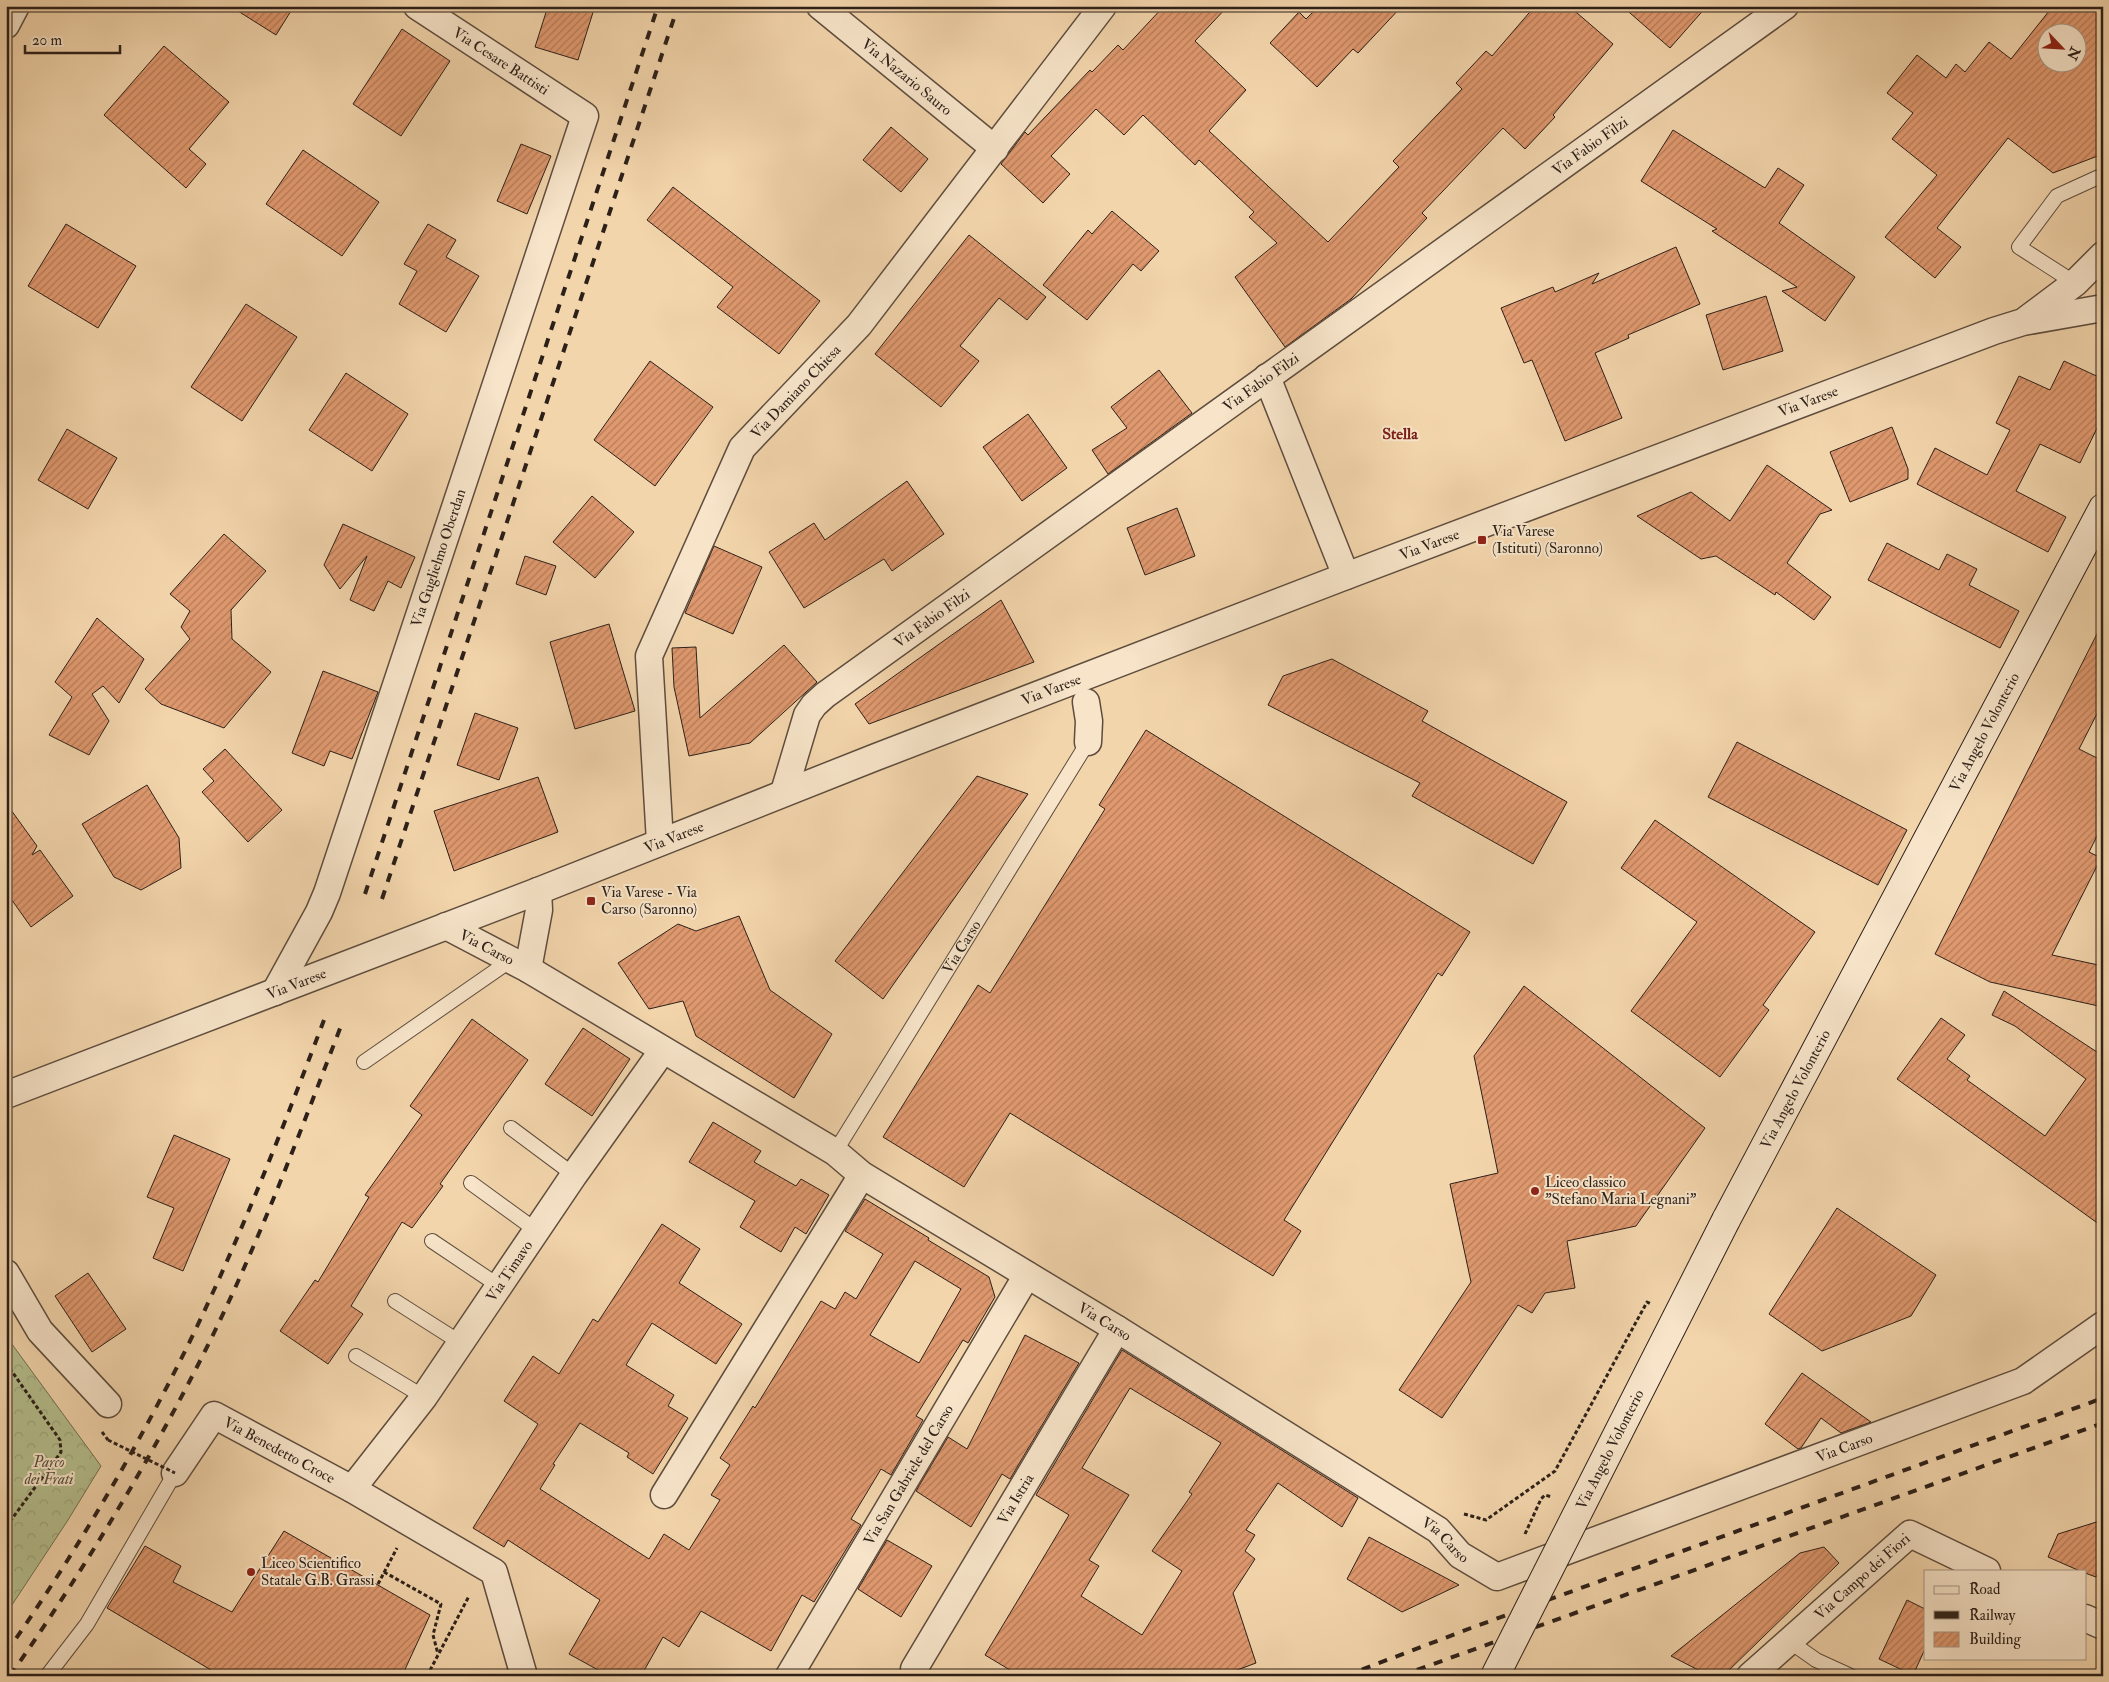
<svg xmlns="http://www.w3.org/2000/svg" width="2109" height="1682" font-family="'IM FELL Double Pica',serif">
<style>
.forest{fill:url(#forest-crowns);stroke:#716f54}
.building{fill:url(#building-hatch);stroke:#2d2019;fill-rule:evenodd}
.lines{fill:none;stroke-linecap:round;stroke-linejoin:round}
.lane-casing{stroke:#5e4d3e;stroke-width:16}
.street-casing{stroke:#5e4d3e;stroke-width:29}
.secondary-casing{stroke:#2d2019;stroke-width:30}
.path{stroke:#2d2019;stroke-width:3;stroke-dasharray:4 2.5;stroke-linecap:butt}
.lane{stroke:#f7e4c9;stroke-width:14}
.street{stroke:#f7e4c9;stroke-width:26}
.secondary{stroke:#f7e4c9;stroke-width:28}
.rail{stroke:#2d2019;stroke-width:4;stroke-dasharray:9 9;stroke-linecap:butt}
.secondary-bridge-casing{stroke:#2d2019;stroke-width:30;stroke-linecap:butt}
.path-bridge{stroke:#2d2019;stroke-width:3;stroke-dasharray:4 2.5;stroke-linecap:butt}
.secondary-bridge{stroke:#f7e4c9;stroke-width:28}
.poi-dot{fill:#8f2418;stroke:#f7e4c9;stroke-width:2}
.labels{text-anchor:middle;stroke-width:4;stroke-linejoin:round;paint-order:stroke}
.street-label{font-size:15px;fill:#2d2019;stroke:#f7e4c9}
.poi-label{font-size:15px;fill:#2d2019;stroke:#f7e4c9;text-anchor:start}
.park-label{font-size:15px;font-style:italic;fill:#564f3c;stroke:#f7e4c9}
.neighbourhood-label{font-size:16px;font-weight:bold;fill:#7a1f14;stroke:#f7e4c9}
</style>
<defs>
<pattern id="forest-crowns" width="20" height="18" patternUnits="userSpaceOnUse" patternTransform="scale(1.25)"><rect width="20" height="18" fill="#b5be8e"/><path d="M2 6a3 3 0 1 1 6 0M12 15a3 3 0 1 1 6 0" fill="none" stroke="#9ca37a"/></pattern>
<pattern id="building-hatch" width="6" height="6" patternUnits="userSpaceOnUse" patternTransform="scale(1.25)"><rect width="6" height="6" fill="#e0996f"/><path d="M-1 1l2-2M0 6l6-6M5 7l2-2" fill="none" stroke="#b67c5a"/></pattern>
</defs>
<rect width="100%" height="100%" fill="#f3d5ac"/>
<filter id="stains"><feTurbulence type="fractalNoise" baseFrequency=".004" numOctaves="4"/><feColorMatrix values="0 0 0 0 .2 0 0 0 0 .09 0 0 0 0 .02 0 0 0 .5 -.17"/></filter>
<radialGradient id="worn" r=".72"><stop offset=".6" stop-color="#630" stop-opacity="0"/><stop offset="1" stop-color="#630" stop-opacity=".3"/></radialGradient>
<polygon class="forest" points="6,1336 101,1466 68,1520 6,1614"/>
<g class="building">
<polygon points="230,6 294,6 276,35"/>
<polygon points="548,6 595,6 578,60 535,47"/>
<polygon points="1164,6 1228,6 1195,41 1246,90 1209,131 1328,242 1399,167 1393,161 1462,89 1456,83 1486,51 1492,56 1535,6 1569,6 1613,44 1553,115 1555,117 1525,149 1503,128 1422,213 1427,218 1351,299 1285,347 1235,277 1277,243 1249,217 1254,212 1199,160 1195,165 1143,115 1124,135 1096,109 1051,156 1070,174 1043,203 1001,164 1025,132 1028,135 1090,70 1092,72 1118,45 1123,50"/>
<polygon points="1319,6 1402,6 1358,53 1353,49 1317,87 1270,43 1299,12 1306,19"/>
<polygon points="1622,6 1707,6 1670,48"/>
<path d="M2053 6H2103V154L2053 173 2008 138 1937 228 1961 247 1935 278 1885 237 1937 175 1892 139 1913 113 1887 93 1917 55 1946 78 1956 64 1965 72 1989 42 2011 59ZM2046 32H2076V62H2046Z"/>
<polygon points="402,29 450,61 401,136 353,104"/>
<polygon points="164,46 229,102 189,149 206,164 186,188 104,115"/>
<polygon points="891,127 928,159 901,192 863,160"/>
<polygon points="1673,130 1765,188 1778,168 1804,185 1779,223 1855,277 1825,321 1782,291 1797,287 1712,231 1717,229 1641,181"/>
<polygon points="521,144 551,156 527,214 497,201"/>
<polygon points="303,150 379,202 342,256 266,204"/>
<polygon points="673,187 820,301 779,354 717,307 733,287 647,220"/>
<polygon points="1112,211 1159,251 1141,271 1133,264 1087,320 1043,285 1088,230 1092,234"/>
<polygon points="66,224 136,266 98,328 28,286"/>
<polygon points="428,224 456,240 446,257 479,276 446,332 399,304 417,271 404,264"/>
<polygon points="969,235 1046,297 1027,320 999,298 960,346 979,361 941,407 875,354"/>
<polygon points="1676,247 1700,304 1628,335 1629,338 1595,353 1622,418 1565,441 1532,360 1524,363 1501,308 1553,287 1555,292 1599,273 1592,284"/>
<polygon points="1766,296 1783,351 1723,370 1706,315"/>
<polygon points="246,304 297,337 242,421 191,387"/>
<polygon points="650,361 713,407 655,486 594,440"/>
<polygon points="2064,361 2103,379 2103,416 2080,463 2040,444 2016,491 2066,517 2048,552 1917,484 1935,448 1987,475 2010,430 1996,423 2019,376 2050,390"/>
<polygon points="1159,370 1192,413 1108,474 1092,450 1127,428 1111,407"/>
<polygon points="346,373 408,414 372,471 309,430"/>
<polygon points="1028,414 1067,468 1022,501 983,447"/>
<polygon points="1892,427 1908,469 1908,479 1850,502 1830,452"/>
<polygon points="67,429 117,458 88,509 38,480"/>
<polygon points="1767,465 1832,510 1820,514 1787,563 1831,597 1814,620 1776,592 1775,595 1716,556 1701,559 1637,516 1691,492 1730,521"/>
<polygon points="907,481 944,534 892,571 884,559 804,608 769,552 814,523 825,540"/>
<polygon points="592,496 634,532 595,578 553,542"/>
<polygon points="1177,508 1195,556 1145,575 1127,528"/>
<polygon points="343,524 415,557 401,588 388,581 374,611 350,600 367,556 340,589 324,565"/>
<polygon points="224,534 266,571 231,610 232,639 271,672 224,728 161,704 145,689 190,639 181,627 190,611 170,594"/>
<polygon points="1887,543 1939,570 1947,554 1977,569 1969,585 2019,611 2000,648 1868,580"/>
<polygon points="714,546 762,567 733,634 685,613"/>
<polygon points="525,556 556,566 546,595 516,584"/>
<polygon points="1001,600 1034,662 869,724 855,704"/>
<polygon points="97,618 144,659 119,703 103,686 92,694 109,721 89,755 49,735 72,697 55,682"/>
<polygon points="2103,622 2103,702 2079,749 2103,761 2103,824 2089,852 2101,858 2052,955 2103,966 2103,1007 1990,982 1935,954"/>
<polygon points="609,624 635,711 575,729 550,642"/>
<polygon points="784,645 817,682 750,743 689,756 674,687 672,648 696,647 700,718"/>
<polygon points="1332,659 1428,711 1422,721 1567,802 1533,864 1412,796 1420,783 1268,705 1283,676"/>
<polygon points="323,671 378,692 352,759 330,751 324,766 292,753"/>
<polygon points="475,713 518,728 499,780 457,765"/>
<polygon points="1146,730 1470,932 1442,976 1438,973 1284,1220 1301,1231 1273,1276 1010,1113 964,1187 883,1137 978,985 990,993 1105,809 1099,805"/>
<polygon points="1737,742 1907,830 1878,885 1708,797"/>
<polygon points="225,749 282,810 248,842 202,792 214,781 203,769"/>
<polygon points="977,776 1028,794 883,999 835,961"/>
<polygon points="538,777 558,832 454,871 434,811"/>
<polygon points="147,785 179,838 181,868 141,890 114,877 82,824"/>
<polygon points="6,803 37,846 32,855 40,850 73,896 31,927 9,896 6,900"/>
<polygon points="1655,820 1815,932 1763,1005 1769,1010 1720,1077 1631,1011 1697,922 1621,868"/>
<polygon points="739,916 770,990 832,1034 794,1098 696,1036 683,1001 649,1009 618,963 678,924 696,931"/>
<polygon points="1524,986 1705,1128 1636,1226 1567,1241 1575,1288 1545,1293 1532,1313 1518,1305 1442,1418 1399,1390 1471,1282 1450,1184 1498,1173 1474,1056"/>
<polygon points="2004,991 2103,1056 2103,1227 1897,1079 1941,1018 1965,1035 1947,1059 1970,1076 1967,1080 2045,1136 2086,1079 2015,1026 1992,1015"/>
<polygon points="472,1019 528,1060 440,1184 443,1186 412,1228 402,1222 351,1306 363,1314 328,1364 280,1331 315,1280 318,1282 369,1197 365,1195 422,1115 410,1106"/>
<polygon points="583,1028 630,1059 592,1116 545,1084"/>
<polygon points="713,1122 761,1151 754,1162 796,1186 801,1179 829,1195 806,1234 795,1227 781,1252 740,1227 755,1201 689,1162"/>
<polygon points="174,1135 230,1159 183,1271 153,1258 174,1208 147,1197"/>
<path d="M865 1199 929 1238 928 1240 989 1277 995 1297 968 1343 963 1340 916 1416 923 1420 891 1475 881 1469 851 1519 861 1525 814 1602 802 1595 771 1651 701 1611 679 1647 663 1637 641 1676H609L569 1654 600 1600 508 1540 504 1547 473 1528 538 1424 504 1401 533 1356 559 1374 593 1319 598 1322 662 1224 700 1249 679 1283 742 1324 716 1364 652 1323 626 1365 674 1395 668 1406 688 1418 653 1474 627 1457 629 1453 580 1423 553 1464 555 1465 540 1489 649 1559 664 1534 689 1550 720 1500 711 1495 730 1465 720 1458 753 1406 755 1408 821 1301 835 1309 845 1292 856 1299 883 1254 845 1231ZM915 1261 961 1289 919 1363 870 1335Z"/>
<polygon points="1837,1208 1936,1275 1911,1316 1822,1351 1769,1314"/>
<polygon points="88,1273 126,1329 92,1352 55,1296"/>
<polygon points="1025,1335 1079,1363 1010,1479 1002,1474 971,1527 916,1491 948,1437 967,1449"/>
<path d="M1122 1350 1358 1498 1342 1527 1278 1483 1246 1530 1255 1535 1245 1551 1255 1559 1233 1593 1256 1663 1221 1676H1020L985 1655 1069 1515 1036 1495ZM1130 1388 1221 1443 1189 1492 1192 1494 1152 1551 1182 1571 1142 1635 1081 1596 1099 1566 1089 1560 1129 1495 1082 1468Z"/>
<polygon points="1802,1373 1871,1422 1841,1433 1821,1418 1801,1448 1798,1449 1765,1424"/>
<polygon points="2103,1520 2103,1563 2096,1577 2085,1573 2085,1571 2080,1571 2048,1557 2058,1534"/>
<polygon points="284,1531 430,1615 402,1676 221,1676 107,1608 145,1546 181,1566 173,1582 232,1612"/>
<polygon points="1369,1537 1459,1585 1402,1612 1347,1579"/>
<polygon points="887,1540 932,1566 901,1617 858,1589"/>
<polygon points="1824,1547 1839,1563 1723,1676 1710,1676 1671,1656 1800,1553"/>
<polygon points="1907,1600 1925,1609 1925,1649 1913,1675 1879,1659"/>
</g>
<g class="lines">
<g class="lane-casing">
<g id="lane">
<polyline points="2075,283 2019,247 2057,196 2103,175"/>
<polyline points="364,1062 511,960"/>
<polyline points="511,1128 574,1175"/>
<path id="s1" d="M835 1152 1088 742"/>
<polyline points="471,1183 537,1231"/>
<polyline points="432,1241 499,1286"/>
<polyline points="395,1301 461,1343"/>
<polyline points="356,1356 424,1397"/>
<polyline points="1789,1641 1816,1660 1851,1676"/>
<polyline points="47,1676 87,1624 175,1473"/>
</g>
</g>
<g class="street-casing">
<g id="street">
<path id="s2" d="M820 6 995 149"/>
<polyline points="6,25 16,6"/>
<polyline points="2027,319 2075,283 2103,255"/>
<polyline points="1267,377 1346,576"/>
<polyline points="1086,702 1089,721 1088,742"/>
<path id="s3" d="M784 792 807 715 814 705 825 695 1785 6"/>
<path id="s4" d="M660 842 649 656 742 448 859 325 1103 6"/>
<path id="s5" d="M446 926 528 969 835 1152 862 1175 1117 1329 1438 1530 1460 1555 1497 1577 2023 1381 2103 1325"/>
<polyline points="528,969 539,910 538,891"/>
<path id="s6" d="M275 992 319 912 327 893 585 116 417 6"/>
<path id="s7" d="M6 1095 538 891 876 757 1346 576 1994 331 2023 322 2103 308"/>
<polyline points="6,1273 40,1331 108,1404"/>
<path id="s8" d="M175 1473 214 1415 352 1489 494 1572 524 1676"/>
<path id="s9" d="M352 1489 424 1397 574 1175 663 1050"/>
<polyline points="664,1495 862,1175"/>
<polyline points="2085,1618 2103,1626"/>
<path id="s10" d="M914 1669 1117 1329"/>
<path id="s11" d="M789 1676 1027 1275"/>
<path id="s12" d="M1750 1676 1910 1534 1987 1571"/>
</g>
</g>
<g class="secondary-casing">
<g id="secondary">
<path id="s13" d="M1726 1220 2103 508"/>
</g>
</g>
<g class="path">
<polyline points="6,1363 60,1440 61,1452 6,1527"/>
<polyline points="102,1432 108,1440"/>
<polyline points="1464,1514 1486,1520 1555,1471 1647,1302 1651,1304"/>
<polyline points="1525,1534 1541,1499 1545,1495 1552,1497"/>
<polyline points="384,1572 441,1604 433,1635 438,1654"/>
<polyline points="378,1584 397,1548"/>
<polyline points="427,1676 469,1596"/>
</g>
<use href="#lane" class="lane"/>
<use href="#street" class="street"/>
<use href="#secondary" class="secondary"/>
<g class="rail">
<polyline points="365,894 658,6"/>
<polyline points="382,899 678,6"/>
<path d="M6 1653C75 1554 137 1449 190 1341 241 1236 283 1128 324 1020"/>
<path d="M10 1676C83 1571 149 1463 206 1349 258 1245 299 1135 341 1026"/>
<polyline points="1345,1676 1471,1628 2103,1398"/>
<polyline points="1400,1676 2103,1423"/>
</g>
<g class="secondary-bridge-casing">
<g id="secondary-bridge">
<path id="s14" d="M1495 1676 1726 1220"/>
</g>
</g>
<polyline class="path-bridge" points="108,1440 175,1473"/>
<use href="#secondary-bridge" class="secondary-bridge"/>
</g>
<g class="poi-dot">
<rect x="1477" y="535" width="10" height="10" rx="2.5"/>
<rect x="586" y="896" width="10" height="10" rx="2.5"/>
<circle cx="1535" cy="1191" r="5"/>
<circle cx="251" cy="1572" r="5"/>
</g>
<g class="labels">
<g class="street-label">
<text transform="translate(501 61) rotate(33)" y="5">Via Cesare Battisti</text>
<text dy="5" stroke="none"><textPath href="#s2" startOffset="112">Via Nazario Sauro</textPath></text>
<text dy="5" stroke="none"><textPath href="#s3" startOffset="1049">Via Fabio Filzi</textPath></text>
<text dy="5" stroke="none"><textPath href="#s3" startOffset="644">Via Fabio Filzi</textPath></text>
<text dy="5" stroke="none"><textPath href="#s4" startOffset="492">Via Damiano Chiesa</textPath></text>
<text dy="5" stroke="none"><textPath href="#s7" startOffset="1931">Via Varese</textPath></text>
<text dy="5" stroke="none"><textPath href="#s7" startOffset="1526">Via Varese</textPath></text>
<text dy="5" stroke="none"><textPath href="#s6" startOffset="465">Via Guglielmo Oberdan</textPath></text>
<text dy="5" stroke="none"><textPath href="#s3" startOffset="239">Via Fabio Filzi</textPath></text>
<text dy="5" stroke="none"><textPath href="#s7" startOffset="1121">Via Varese</textPath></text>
<text dy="5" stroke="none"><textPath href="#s13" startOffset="552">Via Angelo Volonterio</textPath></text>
<text dy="5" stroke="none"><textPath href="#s7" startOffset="716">Via Varese</textPath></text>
<text dy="5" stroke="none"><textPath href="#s5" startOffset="46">Via Carso</textPath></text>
<text dy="5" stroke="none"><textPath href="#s1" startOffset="241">Via Carso</textPath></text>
<text dy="5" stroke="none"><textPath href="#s7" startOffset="311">Via Varese</textPath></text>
<text dy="5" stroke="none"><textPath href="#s13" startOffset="148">Via Angelo Volonterio</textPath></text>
<text dy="5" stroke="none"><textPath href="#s9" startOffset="269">Via Timavo</textPath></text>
<text dy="5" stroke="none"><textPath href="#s5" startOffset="769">Via Carso</textPath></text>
<text dy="5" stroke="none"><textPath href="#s5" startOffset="1609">Via Carso</textPath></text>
<text dy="5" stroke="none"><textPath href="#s8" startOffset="144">Via Benedetto Croce</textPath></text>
<text dy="5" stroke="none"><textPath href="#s14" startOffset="254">Via Angelo Volonterio</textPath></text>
<text dy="5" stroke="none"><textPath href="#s11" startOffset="234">Via San Gabriele del Carso</textPath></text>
<text dy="5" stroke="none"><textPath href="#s10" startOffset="198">Via Istria</textPath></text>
<text dy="5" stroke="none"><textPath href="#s5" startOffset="1174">Via Carso</textPath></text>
<text dy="5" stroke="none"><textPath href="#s12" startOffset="150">Via Campo dei Fiori</textPath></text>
</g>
<g class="poi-label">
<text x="1492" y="536">Via Varese<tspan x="1492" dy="17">(Istituti) (Saronno)</tspan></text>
<text x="601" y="897">Via Varese - Via<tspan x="601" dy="17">Carso (Saronno)</tspan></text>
<text x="1545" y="1187">Liceo classico<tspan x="1545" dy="17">"Stefano Maria Legnani"</tspan></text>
<text x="261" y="1568">Liceo Scientifico<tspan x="261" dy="17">Statale G.B. Grassi</tspan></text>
</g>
<g class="park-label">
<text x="49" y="1467">Parco<tspan x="49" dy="17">dei Frati</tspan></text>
</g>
<g class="neighbourhood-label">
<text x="1400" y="439">Stella</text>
</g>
</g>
<rect width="2109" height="1682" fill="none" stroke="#f3d5ac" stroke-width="25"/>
<rect x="8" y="8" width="2094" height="1667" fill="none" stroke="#2d2019" stroke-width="2.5"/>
<rect x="12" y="12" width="2084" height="1657" fill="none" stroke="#2d2019"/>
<rect x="1924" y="1570" width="162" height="90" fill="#f7e4c9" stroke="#a69683"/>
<rect x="1934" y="1586" width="25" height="8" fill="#f7e4c9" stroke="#a69683"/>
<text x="1969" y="1594" font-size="15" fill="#2d2019">Road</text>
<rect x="1934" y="1611" width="25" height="8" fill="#2d2019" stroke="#a69683"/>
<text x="1969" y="1620" font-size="15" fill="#2d2019">Railway</text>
<rect x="1934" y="1632" width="25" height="15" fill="url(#building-hatch)" stroke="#a69683"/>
<text x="1969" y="1644" font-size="15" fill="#2d2019">Building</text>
<g transform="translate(2062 48) rotate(115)"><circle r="24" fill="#f7e4c9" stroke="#a69683"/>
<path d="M0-4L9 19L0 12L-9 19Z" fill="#8f2418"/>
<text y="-8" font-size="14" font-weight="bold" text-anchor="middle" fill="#2d2019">N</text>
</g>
<path d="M25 45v8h95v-8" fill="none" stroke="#2d2019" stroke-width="2.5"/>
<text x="32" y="45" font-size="15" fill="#2d2019" stroke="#f7e4c9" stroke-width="4" paint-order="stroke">20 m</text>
<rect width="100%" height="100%" filter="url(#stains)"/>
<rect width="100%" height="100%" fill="url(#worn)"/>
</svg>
